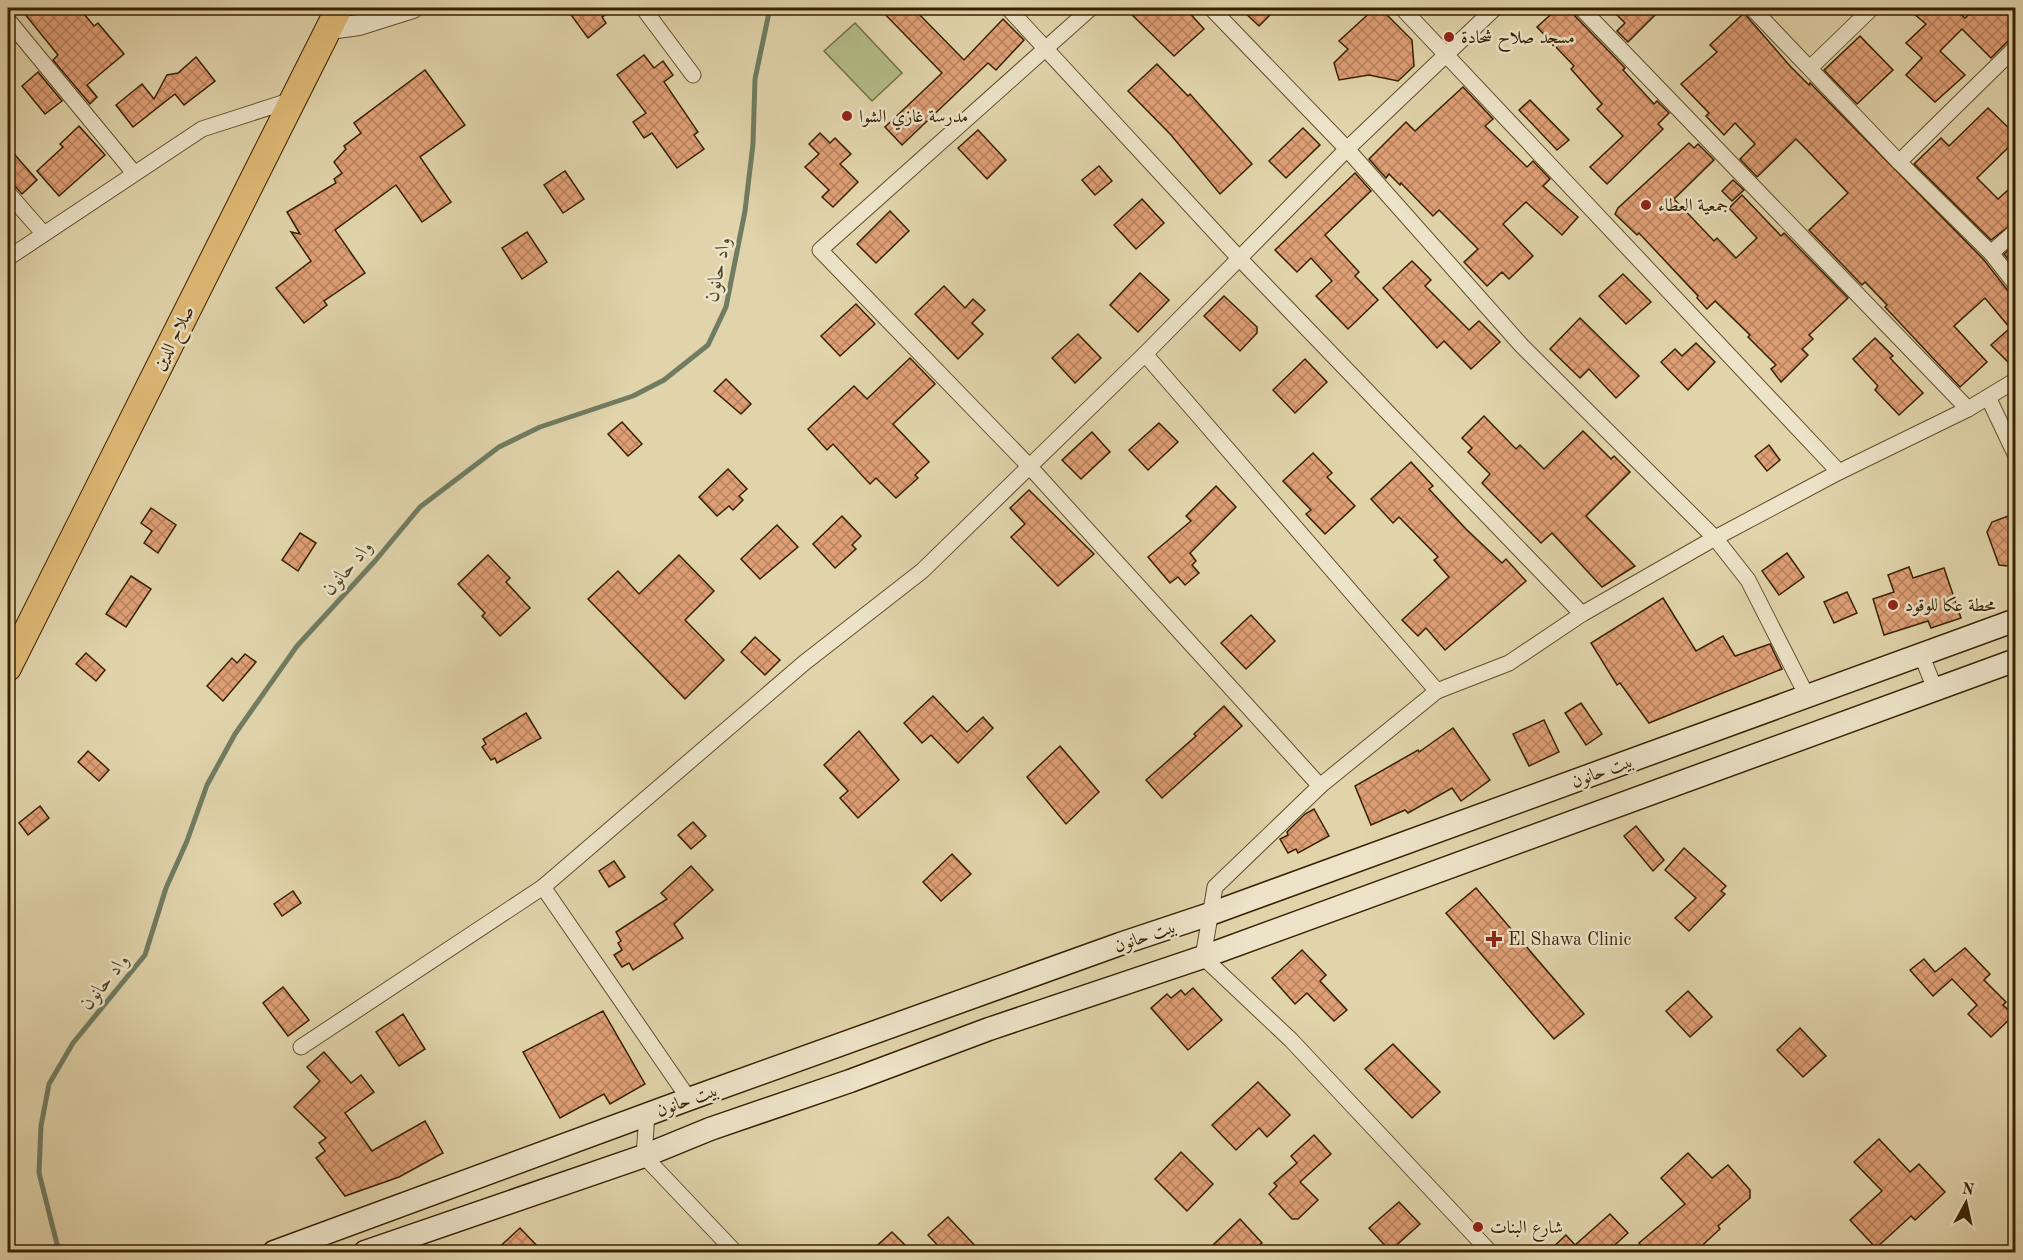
<svg xmlns="http://www.w3.org/2000/svg" width="2023" height="1260" font-family="'Old Standard TT',Amiri,serif">
<style>
.garden{fill:#b3bd88;stroke:#766f44;stroke-width:1.5}
.lines{fill:none;stroke-linecap:round;stroke-linejoin:round}
.stream{stroke:#707c62;stroke-width:5}
.building{fill:url(#building-cross-hatch);stroke:#392100;stroke-width:1.5}
.minor-casing{stroke:#634e2b;stroke-width:17}
.tertiary-casing{stroke:#634e2b;stroke-width:22}
.secondary-casing{stroke:#392100;stroke-width:25}
.trunk-casing{stroke:#392100;stroke-width:28}
.minor{stroke:#ece3c8;stroke-width:15}
.tertiary{stroke:#ece3c8;stroke-width:20}
.secondary{stroke:#ece3c8;stroke-width:22}
.trunk{stroke:#e0ba76;stroke-width:26}
.poi-dot{fill:#8f2418;stroke:#ece3c8;stroke-width:2}
.labels{text-anchor:middle;stroke-width:5;stroke-linejoin:round;paint-order:stroke}
.poi-label{font-size:18px;fill:#392100;stroke:#ece3c8;text-anchor:start}
.street-label{font-size:18px;fill:#392100;stroke:#ece3c8}
.water-label{font-size:20px;font-style:italic;fill:#504729;stroke:#ece3c8}
</style>
<defs>
<pattern id="building-cross-hatch" width="8" height="8" patternUnits="userSpaceOnUse" patternTransform="scale(1.5)"><rect width="8" height="8" fill="#df9f76"/><path d="M0 0l8 8M0 8l8-8" fill="none" stroke="#b6815e"/></pattern>
</defs>
<rect width="100%" height="100%" fill="#e1d4ab"/>
<filter id="stains"><feTurbulence type="fractalNoise" baseFrequency=".00333" numOctaves="4"/><feColorMatrix values="0 0 0 0 .2 0 0 0 0 .09 0 0 0 0 .02 0 0 0 .5 -.17"/></filter>
<radialGradient id="worn" r=".72"><stop offset=".6" stop-color="#630" stop-opacity="0"/><stop offset="1" stop-color="#630" stop-opacity=".3"/></radialGradient>
<polygon class="garden" points="855,23 902,73 872,101 824,51"/>
<g class="lines">
<polyline class="stream" points="59,1252 39,1173 41,1126 49,1084 73,1043 145,955 166,888 187,841 207,785 235,734 297,646 375,561 420,507 499,447 540,427 633,396 664,380 708,345 726,307 745,211 753,144 755,79 770,8"/>
</g>
<g class="building">
<polygon points="20,8 79,8 94,26 98,23 124,54 87,85 97,97 90,104 53,60 58,55"/>
<polygon points="566,8 616,8 602,17 606,23 588,38"/>
<polygon points="879,8 913,8 964,60 1003,19 1024,40 996,70 988,63 902,145 885,127 942,73"/>
<polygon points="1125,8 1185,8 1204,29 1174,56"/>
<polygon points="1240,8 1277,8 1259,26"/>
<polygon points="1375,8 1380,8 1412,40 1414,66 1398,81 1369,75 1339,80 1334,63 1348,49 1339,41"/>
<polygon points="1558,8 1572,8 1574,15 1625,68 1623,70 1654,104 1657,101 1669,113 1658,124 1663,129 1607,184 1590,167 1623,136 1597,109 1602,104 1571,69 1574,66 1537,27"/>
<polygon points="1624,8 1662,8 1628,42 1617,31 1625,23 1617,15"/>
<polygon points="1907,8 1954,8 1965,18 1976,8 2005,8 2016,18 2016,38 2009,40 1991,58 1962,29 1940,51 1965,75 1935,102 1906,75 1922,58 1906,43 1926,24"/>
<polygon points="1744,13 1790,66 1809,85 1810,83 1984,260 2008,291 2016,295 2016,370 1991,345 2010,328 1985,298 1954,326 1987,362 1960,387 1885,307 1887,305 1865,282 1862,285 1809,230 1848,193 1807,150 1796,139 1757,177 1740,159 1755,144 1735,123 1724,135 1706,116 1709,113 1681,84 1717,52 1710,45"/>
<polygon points="1860,36 1893,70 1857,104 1824,70"/>
<polygon points="644,55 654,68 663,61 673,75 664,82 698,132 694,135 704,149 677,168 652,133 644,138 633,122 646,113 617,75"/>
<polygon points="196,57 215,81 184,105 175,94 133,127 116,105 142,84 154,99 167,75 178,73"/>
<polygon points="1157,64 1188,96 1190,94 1252,164 1220,194 1171,135 1128,91"/>
<polygon points="425,70 465,125 420,157 451,202 422,222 396,185 335,230 365,273 324,301 327,305 304,323 276,288 311,261 291,232 300,234 287,212 336,183 334,179 342,173 334,162 346,149 344,146 361,133 354,123"/>
<polygon points="38,72 62,101 45,114 22,86"/>
<polygon points="1463,87 1493,119 1485,126 1527,167 1533,161 1550,179 1543,186 1578,217 1562,235 1526,202 1503,224 1533,256 1509,279 1502,272 1487,286 1464,262 1478,249 1439,210 1433,216 1401,183 1400,185 1389,174 1386,178 1369,159 1406,122 1415,131"/>
<polygon points="1530,100 1569,140 1557,150 1519,110"/>
<polygon points="1988,108 2016,135 2016,140 1977,178 1998,199 2016,183 2016,221 1991,240 1914,164 1941,138 1949,146"/>
<polygon points="79,126 105,155 59,196 37,171 63,147 60,144"/>
<polygon points="1303,128 1320,145 1286,178 1269,161"/>
<polygon points="978,130 1006,160 987,179 958,148"/>
<polygon points="820,133 830,143 835,138 851,154 840,164 858,182 833,207 822,197 829,190 805,167 819,154 809,144"/>
<polygon points="1689,143 1694,148 1698,144 1714,160 1674,199 1714,241 1717,238 1736,258 1757,238 1729,208 1742,195 1781,236 1784,233 1848,298 1809,335 1813,339 1802,349 1808,355 1781,382 1771,369 1776,365 1748,337 1750,335 1715,301 1707,309 1697,298 1698,296 1639,233 1637,235 1615,214 1618,208"/>
<polygon points="8,147 37,180 22,194 15,186 8,183"/>
<polygon points="1099,166 1112,181 1095,195 1082,180"/>
<polygon points="565,171 584,199 563,213 544,185"/>
<polygon points="1355,173 1371,191 1325,235 1359,272 1355,276 1378,300 1348,329 1316,296 1332,281 1311,258 1297,272 1275,250"/>
<polygon points="1733,180 1744,190 1732,201 1722,191"/>
<polygon points="1142,199 1164,223 1136,249 1114,225"/>
<polygon points="890,211 909,231 876,263 857,244"/>
<polygon points="527,232 547,262 522,279 502,248"/>
<polygon points="2016,244 2016,269 2004,254"/>
<polygon points="1412,261 1431,280 1425,286 1469,330 1479,321 1500,342 1471,369 1444,341 1437,348 1383,288"/>
<polygon points="1140,273 1169,300 1138,332 1110,305"/>
<polygon points="1623,274 1651,302 1626,324 1599,296"/>
<polygon points="944,286 965,308 973,299 985,310 972,323 983,334 958,359 915,314"/>
<polygon points="1224,296 1257,327 1257,333 1240,351 1204,316"/>
<polygon points="856,304 875,324 840,356 821,336"/>
<polygon points="1580,318 1639,376 1616,398 1589,369 1580,378 1550,349"/>
<polygon points="1078,334 1101,358 1075,383 1052,358"/>
<polygon points="1875,338 1893,356 1890,358 1923,393 1899,415 1875,390 1878,386 1853,359"/>
<polygon points="1696,343 1715,362 1688,390 1661,362 1675,349 1682,356"/>
<polygon points="910,358 935,384 893,424 929,462 915,475 918,478 896,498 876,478 870,484 833,444 827,450 808,429 854,386 867,399"/>
<polygon points="1305,359 1327,382 1295,413 1273,390"/>
<polygon points="726,379 751,404 741,414 714,391"/>
<polygon points="1484,416 1516,449 1520,445 1544,469 1583,431 1611,459 1614,456 1630,472 1586,516 1635,566 1602,587 1552,533 1541,543 1482,483 1490,474 1468,452 1472,448 1462,438"/>
<polygon points="622,422 642,444 628,456 608,434"/>
<polygon points="1159,423 1178,442 1148,470 1129,450"/>
<polygon points="1092,432 1110,452 1081,479 1062,460"/>
<polygon points="1769,445 1780,460 1767,471 1755,456"/>
<polygon points="1313,453 1332,473 1327,477 1355,506 1325,534 1306,514 1311,510 1283,481"/>
<polygon points="1411,462 1433,486 1429,489 1466,529 1502,563 1506,559 1526,581 1445,650 1426,628 1418,636 1402,620 1449,577 1434,560 1438,557 1399,517 1393,523 1371,499"/>
<polygon points="728,469 747,489 739,496 743,500 733,510 729,506 717,516 699,497"/>
<polygon points="1216,486 1236,507 1190,553 1196,561 1192,565 1199,573 1185,585 1178,577 1170,583 1148,557 1191,521 1186,516"/>
<polygon points="1029,490 1094,554 1058,586 1011,537 1025,524 1010,508"/>
<polygon points="151,508 176,525 158,553 144,543 152,531 141,523"/>
<polygon points="2016,513 2016,567 1999,565 1987,532 1992,522"/>
<polygon points="842,516 861,536 852,545 856,549 835,568 813,544"/>
<polygon points="777,525 798,547 760,579 741,559"/>
<polygon points="300,533 316,543 298,571 282,560"/>
<polygon points="1787,553 1804,577 1779,595 1762,571"/>
<polygon points="488,555 510,578 506,582 530,608 500,636 482,616 485,613 458,584"/>
<polygon points="679,555 714,591 685,620 724,660 685,699 588,599 618,571 639,594"/>
<polygon points="1909,567 1913,578 1944,568 1961,618 1931,628 1928,621 1884,635 1873,599 1894,592 1888,575"/>
<polygon points="131,576 151,589 126,627 106,614"/>
<polygon points="1847,592 1857,613 1834,623 1824,602"/>
<polygon points="1663,598 1696,651 1723,636 1735,656 1770,644 1782,669 1649,723 1620,683 1617,685 1591,643"/>
<polygon points="1251,615 1275,641 1246,669 1221,643"/>
<polygon points="755,637 780,660 765,675 741,652"/>
<polygon points="86,653 105,670 96,681 76,664"/>
<polygon points="245,654 256,662 223,701 207,686 232,658 237,663"/>
<polygon points="933,696 967,732 983,717 993,728 958,763 931,735 922,743 904,723"/>
<polygon points="1581,703 1602,734 1586,745 1565,713"/>
<polygon points="1224,706 1242,726 1162,798 1146,780 1196,736 1194,734"/>
<polygon points="526,713 541,738 497,763 495,758 491,760 482,747 486,744 483,739"/>
<polygon points="1544,720 1559,752 1529,766 1513,734"/>
<polygon points="1453,728 1490,780 1461,801 1452,788 1408,813 1405,810 1371,825 1355,786 1418,750 1419,752"/>
<polygon points="859,731 899,780 858,818 840,798 848,791 824,765"/>
<polygon points="1060,746 1099,792 1066,824 1027,777"/>
<polygon points="88,751 109,770 99,781 78,762"/>
<polygon points="40,806 49,818 28,835 19,823"/>
<polygon points="1314,809 1329,836 1298,853 1296,849 1288,853 1280,839 1288,835 1287,832 1305,814"/>
<polygon points="693,822 706,836 691,849 678,835"/>
<polygon points="1636,826 1664,860 1653,871 1624,836"/>
<polygon points="1684,848 1726,886 1721,891 1725,894 1689,931 1675,918 1696,898 1665,870"/>
<polygon points="952,854 971,874 941,901 923,882"/>
<polygon points="614,861 625,877 609,887 599,871"/>
<polygon points="691,866 713,890 674,924 683,938 633,970 629,963 622,967 614,955 622,950 618,943 621,941 616,932 667,899 661,893"/>
<polygon points="1476,888 1584,1014 1554,1039 1446,913"/>
<polygon points="293,891 301,903 282,916 274,904"/>
<polygon points="1965,948 1990,974 1984,980 2006,1002 2003,1005 2014,1015 1991,1037 1968,1014 1977,1005 1952,979 1933,996 1910,970 1924,959 1935,972"/>
<polygon points="1302,950 1326,975 1320,981 1347,1010 1334,1021 1307,993 1295,1004 1272,978"/>
<polygon points="283,987 309,1020 288,1036 263,1003"/>
<polygon points="1193,988 1222,1020 1188,1050 1151,1008 1167,994 1171,998 1181,990 1185,995"/>
<polygon points="1688,991 1712,1017 1690,1037 1666,1011"/>
<polygon points="603,1011 645,1084 610,1104 604,1094 560,1118 523,1052"/>
<polygon points="403,1014 425,1049 399,1066 376,1032"/>
<polygon points="1800,1028 1826,1056 1803,1077 1777,1050"/>
<polygon points="1393,1044 1440,1092 1412,1118 1365,1069"/>
<polygon points="324,1052 351,1083 361,1075 374,1092 345,1113 372,1151 425,1121 443,1153 399,1177 345,1196 316,1158 325,1151 319,1143 326,1138 294,1107 320,1081 307,1067"/>
<polygon points="1258,1082 1290,1115 1267,1137 1259,1128 1236,1150 1212,1125"/>
<polygon points="1314,1135 1331,1154 1300,1182 1318,1200 1298,1219 1292,1219 1269,1194 1277,1186 1274,1183 1297,1163 1291,1156"/>
<polygon points="1879,1139 1910,1172 1919,1164 1945,1192 1915,1220 1911,1216 1876,1248 1850,1220 1882,1191 1854,1162"/>
<polygon points="1181,1152 1213,1184 1187,1211 1155,1179"/>
<polygon points="1688,1153 1712,1178 1728,1165 1750,1190 1750,1198 1718,1226 1720,1229 1695,1252 1648,1252 1639,1243 1685,1204 1661,1178"/>
<polygon points="1399,1202 1420,1224 1390,1251 1369,1228"/>
<polygon points="1610,1214 1628,1233 1607,1252 1548,1252 1566,1235 1575,1245"/>
<polygon points="948,1217 981,1252 944,1252 928,1235"/>
<polygon points="1240,1219 1262,1243 1251,1252 1220,1252 1213,1245"/>
<polygon points="520,1228 543,1252 494,1252"/>
<polygon points="892,1232 912,1252 870,1252"/>
</g>
<g class="lines">
<g class="minor-casing">
<g id="minor">
<polyline points="643,8 693,75"/>
<polyline points="1008,8 1238,257 1582,614"/>
<polyline points="1091,8 820,250 1030,467 1320,786"/>
<polyline points="1211,8 1347,149 1522,346 1715,538 1748,580 1807,696"/>
<polyline points="1402,8 1839,472"/>
<polyline points="1581,8 1968,409"/>
<polyline points="1752,8 1899,162 1991,253 2016,285"/>
<polyline points="8,20 134,173"/>
<polyline points="1810,68 1872,8"/>
<polyline points="1899,162 2016,47"/>
<polyline points="8,193 43,233"/>
<polyline points="1991,253 2016,231"/>
<polyline points="8,258 202,129 292,100"/>
<polyline points="1145,354 1437,691"/>
<polyline points="1988,397 2016,456"/>
<polyline points="1921,654 1935,689"/>
<polyline points="543,887 804,663 922,571 1145,354 1347,149 1495,8"/>
<polyline points="301,1047 543,887 689,1099"/>
<polyline points="647,1114 644,1156 735,1252"/>
<polyline points="1490,1252 1291,1040 1203,957 1215,887 1320,786 1437,691 1509,663 1582,614 1715,538 1839,472 1968,409 2016,380"/>
</g>
</g>
<g class="tertiary-casing">
<polyline id="tertiary" points="329,29 359,25 413,8"/>
</g>
<g class="secondary-casing">
<g id="secondary">
<polyline points="274,1252 689,1099 1120,944 1210,914 2016,620"/>
<polyline points="365,1252 644,1156 710,1129 850,1081 989,1029 1203,957 2016,660"/>
</g>
</g>
<g class="trunk-casing">
<polyline id="trunk" points="8,668 339,8"/>
</g>
<use href="#minor" class="minor"/>
<use href="#tertiary" class="tertiary"/>
<use href="#secondary" class="secondary"/>
<use href="#trunk" class="trunk"/>
</g>
<g class="poi-dot">
<circle cx="1449" cy="37" r="6"/>
<circle cx="847" cy="116" r="6"/>
<circle cx="1646" cy="205" r="6"/>
<circle cx="1893" cy="605" r="6"/>
<path d="M1491 930h6v6h6v6h-6v6h-6v-6h-6v-6h6z"/>
<circle cx="1478" cy="1227" r="6"/>
</g>
<g class="labels">
<g class="poi-label">
<text x="1461" y="43">مسجد صلاح شحادة</text>
<text x="859" y="122">مدرسة غازي الشوا</text>
<text x="1658" y="211">جمعية العطاء</text>
<text x="1905" y="611">محطة عكا للوقود</text>
<text x="1508" y="945">El Shawa Clinic</text>
<text x="1490" y="1233">شارع البنات</text>
</g>
<g class="street-label">
<text transform="translate(173 338) rotate(-63)" y="6">صلاح الدين</text>
<text transform="translate(1602 771) rotate(-20)" y="6">بيت حانون</text>
<text transform="translate(1145 936) rotate(-19)" y="6">بيت حانون</text>
<text transform="translate(687 1100) rotate(-20)" y="6">بيت حانون</text>
</g>
<g class="water-label">
<text transform="translate(717 269) rotate(-78)" y="7">واد حانون</text>
<text transform="translate(347 567) rotate(-49)" y="7">واد حانون</text>
<text transform="translate(104 981) rotate(-51)" y="7">واد حانون</text>
</g>
</g>
<rect width="2023" height="1260" fill="none" stroke="#e1d4ab" stroke-width="30"/>
<rect x="9" y="9" width="2005" height="1242" fill="none" stroke="#392100" stroke-width="3"/>
<rect x="15" y="15" width="1993" height="1230" fill="none" stroke="#392100" stroke-width="1.5"/>
<g transform="translate(1966 1203) rotate(8)" stroke="#ece3c8" stroke-width="4.5" paint-order="stroke">
<path d="M0-4.5L10 22L0 15L-10 22Z" fill="#392100"/>
<text y="-9" font-size="16" font-weight="bold" text-anchor="middle" fill="#392100">N</text>
</g>
<rect width="100%" height="100%" filter="url(#stains)"/>
<rect width="100%" height="100%" fill="url(#worn)"/>
</svg>
